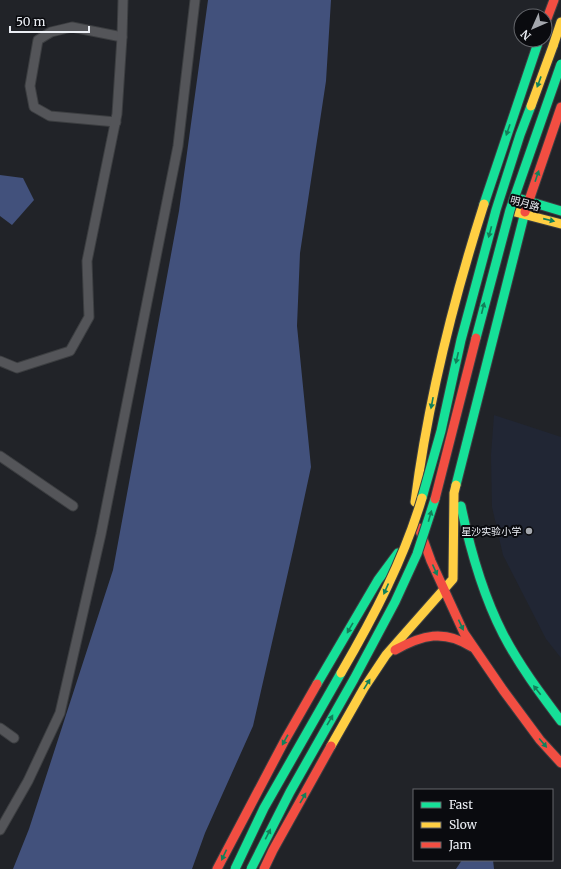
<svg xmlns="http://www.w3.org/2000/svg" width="561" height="869" font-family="Merriweather,'Noto Sans SC',serif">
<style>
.built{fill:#212634}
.water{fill:#42517c}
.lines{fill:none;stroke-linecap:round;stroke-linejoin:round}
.street-casing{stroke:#3c3e41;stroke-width:11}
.fast-casing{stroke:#3c3e41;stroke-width:11}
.slow-casing{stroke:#3c3e41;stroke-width:11}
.jam-casing{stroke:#3c3e41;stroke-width:11}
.street{stroke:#545559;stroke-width:9}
.fast{stroke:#16e098;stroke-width:9}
.slow{stroke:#ffcf43;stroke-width:9}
.jam{stroke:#f24e42;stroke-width:9}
.fast-bridge-casing{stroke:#3c3e41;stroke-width:11;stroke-linecap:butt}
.slow-bridge-casing{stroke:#3c3e41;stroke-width:11;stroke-linecap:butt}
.jam-bridge-casing{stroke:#3c3e41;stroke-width:11;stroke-linecap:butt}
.fast-bridge{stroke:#16e098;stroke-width:9}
.slow-bridge{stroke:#ffcf43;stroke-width:9}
.jam-bridge{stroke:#f24e42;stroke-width:9}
.oneway{fill:#11805a}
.poi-dot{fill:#a4a7ad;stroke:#0a0b0f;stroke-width:1.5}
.labels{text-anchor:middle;stroke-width:4;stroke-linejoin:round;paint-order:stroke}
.street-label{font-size:10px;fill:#ebeef4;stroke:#0a0b0f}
.poi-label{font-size:10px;fill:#ebeef4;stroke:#0a0b0f;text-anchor:end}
</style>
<rect width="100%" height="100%" fill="#212328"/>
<polygon class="built" points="494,415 561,437 561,658 546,639 503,555 492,507 491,455"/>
<g class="water">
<polygon points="208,0 331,0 326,81 300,253 297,326 311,467 294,546 253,726 205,833 192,869 13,869 29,829 113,570 179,211"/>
<polygon points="0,175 23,178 34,200 12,225 0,216"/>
<polygon points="462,860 493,860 494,869 456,869"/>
</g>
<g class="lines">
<g class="street-casing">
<g id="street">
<polyline points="116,122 50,116 34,107 30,86 38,40 51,32 72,27 122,37"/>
<polyline points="0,361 17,368 70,351 89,317 87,261 117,114 122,37 123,0"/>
<polyline points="0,456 73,506"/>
<polyline points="0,728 14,738"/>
<polyline points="0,830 28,781 60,713 101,534 178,146 195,0"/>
</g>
</g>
<g class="fast-casing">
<g id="fast">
<polyline points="521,199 561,211"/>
<polyline points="484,204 539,40"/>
<polyline points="456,485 525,212"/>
<path d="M461 506C470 549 483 595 503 634 519 665 540 693 561 721"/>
<polyline points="317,684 378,580 398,553"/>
</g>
</g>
<g class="slow-casing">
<g id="slow">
<polyline points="553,46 561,22"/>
<polyline points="515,212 561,224"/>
<path d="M415 502C428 401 453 301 484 204"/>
<polyline points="331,746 364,688 386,655 453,579 454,493 456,485"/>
</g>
</g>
<g class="jam-casing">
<g id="jam">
<polyline points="545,24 554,0"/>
<polyline points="525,212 561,107"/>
<polyline points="419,528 431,561 464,633 503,690 540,740 561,763"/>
<path d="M395 650C422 635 444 629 472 647"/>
<polyline points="217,869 285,740 317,684"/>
<polyline points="264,869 273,850 331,746"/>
</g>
</g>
<use href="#street" class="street"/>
<use href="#fast" class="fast"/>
<use href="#slow" class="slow"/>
<use href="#jam" class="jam"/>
<g class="fast-bridge-casing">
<g id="fast-bridge">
<polyline points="476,338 510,210 561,64"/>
<polyline points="422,498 441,431 461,340 496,210 520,135 531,106"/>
<polyline points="235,869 264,808 341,673"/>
<polyline points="251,869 290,792 354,679 395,602 417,554 435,499"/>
</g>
</g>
<g class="slow-bridge-casing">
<g id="slow-bridge">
<polyline points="531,106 553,46"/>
<path d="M341 673C373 618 404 559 422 498"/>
</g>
</g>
<g class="jam-bridge-casing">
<polyline id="jam-bridge" points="435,499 476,338"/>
</g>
<use href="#fast-bridge" class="fast-bridge"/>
<use href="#slow-bridge" class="slow-bridge"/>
<use href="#jam-bridge" class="jam-bridge"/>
</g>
<defs><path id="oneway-solid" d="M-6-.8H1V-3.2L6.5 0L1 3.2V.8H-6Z"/></defs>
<g class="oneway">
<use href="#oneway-solid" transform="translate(539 82) rotate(110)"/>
<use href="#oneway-solid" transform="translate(508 130) rotate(109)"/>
<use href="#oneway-solid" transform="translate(537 176) rotate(-71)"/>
<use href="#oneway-solid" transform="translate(549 220) rotate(13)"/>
<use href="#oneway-solid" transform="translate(490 232) rotate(105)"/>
<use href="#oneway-solid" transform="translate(483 308) rotate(-76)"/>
<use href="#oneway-solid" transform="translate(457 358) rotate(103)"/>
<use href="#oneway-solid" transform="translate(432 403) rotate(101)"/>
<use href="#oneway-solid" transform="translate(430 516) rotate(-74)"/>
<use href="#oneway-solid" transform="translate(435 570) rotate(66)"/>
<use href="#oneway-solid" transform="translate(386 589) rotate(114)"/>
<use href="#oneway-solid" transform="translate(461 625) rotate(65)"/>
<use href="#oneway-solid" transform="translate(350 628) rotate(120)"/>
<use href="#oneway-solid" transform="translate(367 684) rotate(-58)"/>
<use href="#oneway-solid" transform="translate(537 690) rotate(-128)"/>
<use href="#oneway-solid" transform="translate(330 720) rotate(-60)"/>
<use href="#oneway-solid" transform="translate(285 740) rotate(119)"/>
<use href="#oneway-solid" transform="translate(543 743) rotate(50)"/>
<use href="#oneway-solid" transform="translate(303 798) rotate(-60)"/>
<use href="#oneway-solid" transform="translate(268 834) rotate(-63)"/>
<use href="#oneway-solid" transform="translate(224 855) rotate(115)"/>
</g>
<circle class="poi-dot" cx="529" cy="531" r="4"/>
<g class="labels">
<g class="street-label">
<text transform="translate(525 203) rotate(15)" y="4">明月路</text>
</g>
<g class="poi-label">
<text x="521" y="535">星沙实验小学</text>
</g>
</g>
<rect x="413" y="789" width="140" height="72" fill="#0a0b0f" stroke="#64666b"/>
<rect x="421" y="802" width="20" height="6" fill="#16e098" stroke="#64666b"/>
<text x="449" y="809" font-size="12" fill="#ebeef4">Fast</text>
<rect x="421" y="822" width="20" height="6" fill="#ffcf43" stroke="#64666b"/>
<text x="449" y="829" font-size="12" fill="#ebeef4">Slow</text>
<rect x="421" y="842" width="20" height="6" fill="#f24e42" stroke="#64666b"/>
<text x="449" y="849" font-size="12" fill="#ebeef4">Jam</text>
<g transform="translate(533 28) rotate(225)"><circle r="19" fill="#0a0b0f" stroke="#64666b"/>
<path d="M0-3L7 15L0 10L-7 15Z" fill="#a4a7ad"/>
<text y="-6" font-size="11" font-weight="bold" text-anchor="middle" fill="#ebeef4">N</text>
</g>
<path d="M10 26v6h79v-6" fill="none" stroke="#ebeef4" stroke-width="2"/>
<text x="16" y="26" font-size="12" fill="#ebeef4" stroke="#0a0b0f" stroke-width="3" paint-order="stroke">50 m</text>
</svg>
